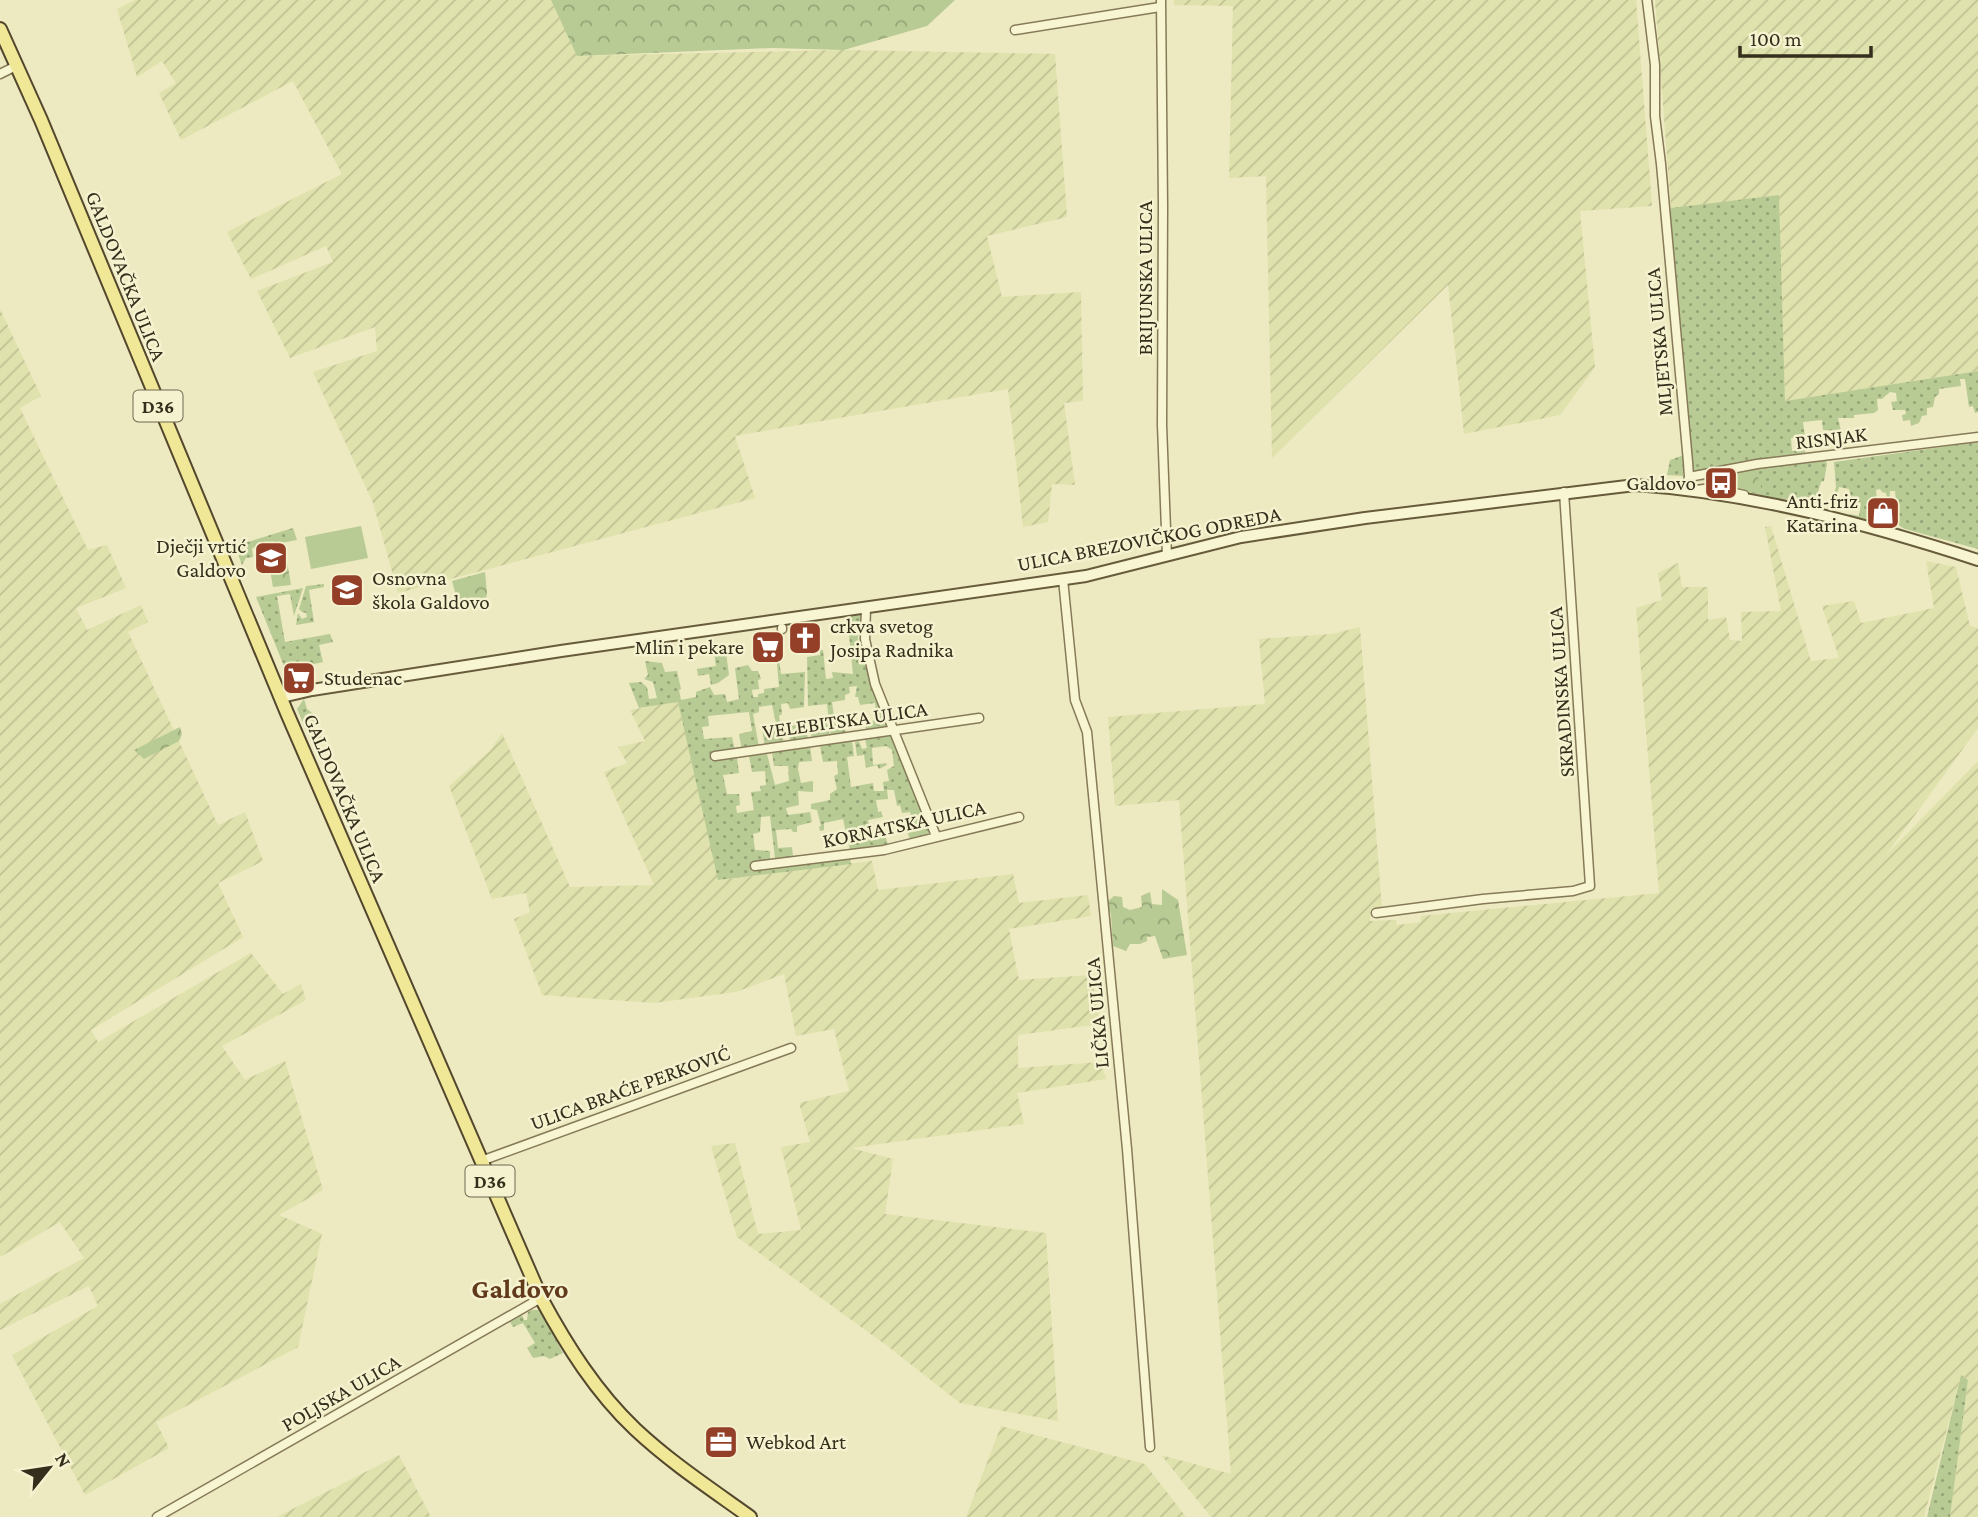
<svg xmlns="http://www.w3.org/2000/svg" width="1978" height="1517" font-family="'Crimson Pro',serif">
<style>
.farmland{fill:url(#farmland-furrows)}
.grass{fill:url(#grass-dots)}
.forest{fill:url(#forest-crowns)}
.pitch{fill:#b8cb94}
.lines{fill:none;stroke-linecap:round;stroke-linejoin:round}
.street-casing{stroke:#867a58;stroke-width:11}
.secondary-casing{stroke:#675b3b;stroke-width:14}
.primary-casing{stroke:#53472d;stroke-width:16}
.street{stroke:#f8f5d3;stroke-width:8}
.secondary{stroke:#f8f5d3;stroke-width:10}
.primary{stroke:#f1e897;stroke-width:12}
.labels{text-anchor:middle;stroke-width:5;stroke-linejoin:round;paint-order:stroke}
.shield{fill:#f5f2cf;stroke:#6f6952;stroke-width:2}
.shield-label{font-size:19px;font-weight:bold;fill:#352e1c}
.street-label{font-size:21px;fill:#352e1c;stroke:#f5f2cf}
.poi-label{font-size:21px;fill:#352e1c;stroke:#f5f2cf;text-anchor:end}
.district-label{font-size:28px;font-weight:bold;fill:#613a1c;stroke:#f5f2cf}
</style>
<defs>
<pattern id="farmland-furrows" width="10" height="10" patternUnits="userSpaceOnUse" patternTransform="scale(1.75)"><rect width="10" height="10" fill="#dfe2ad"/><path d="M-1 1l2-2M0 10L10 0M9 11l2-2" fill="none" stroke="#c0c294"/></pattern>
<pattern id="grass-dots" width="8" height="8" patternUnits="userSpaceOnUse" patternTransform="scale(1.75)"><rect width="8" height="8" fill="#b8cb94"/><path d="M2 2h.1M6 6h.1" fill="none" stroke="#96a578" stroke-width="1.8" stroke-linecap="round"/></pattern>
<pattern id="forest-crowns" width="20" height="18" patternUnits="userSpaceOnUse" patternTransform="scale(1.75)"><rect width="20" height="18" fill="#b8cb94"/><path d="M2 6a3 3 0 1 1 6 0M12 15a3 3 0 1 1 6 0" fill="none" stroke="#96a578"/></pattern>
</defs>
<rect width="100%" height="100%" fill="#ede9c0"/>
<g class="farmland">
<polygon points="135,0 551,0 578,56 844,50 1055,54 1067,217 987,236 1002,297 1081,292 1083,401 1064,403 1075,485 1052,484 1048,522 1023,527 1008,389 735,436 755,498 398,593 373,503 313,372 377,351 375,327 290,358 257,291 333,262 326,246 251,279 227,232 342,174 293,81 181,140 159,93 176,83 162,61 137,77 117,9"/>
<polygon points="1174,0 1636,0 1652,206 1580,211 1595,367 1560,415 1464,434 1448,285 1272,458 1266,176 1229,178 1233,6 1174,5"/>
<polygon points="1655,0 1978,0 1978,371 1785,401 1779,196 1671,208"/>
<polygon points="0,309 41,396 20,408 88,550 107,545 126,588 76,608 87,630 141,605 148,622 128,632 218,825 245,812 263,861 218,883 243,937 91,1030 98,1042 251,953 283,994 301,984 306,1000 222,1046 245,1080 285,1061 323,1190 279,1215 322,1234 298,1347 156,1422 169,1448 85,1495 12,1355 98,1306 89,1286 0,1330 0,1304 84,1258 60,1222 0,1257"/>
<polygon points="1771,526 1811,661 1839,658 1822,606 1854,601 1861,623 1934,608 1926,561 1956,567 1970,626 1978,628 1978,728 1886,855 1978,761 1978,1517 1950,1517 1968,1380 1961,1375 1924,1517 1211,1517 1161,1455 1231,1474 1179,800 1115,806 1108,717 1265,704 1259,639 1332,634 1360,627 1382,909 1370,910 1370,921 1396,920 1397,925 1421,922 1421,916 1659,893 1636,608 1662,600 1658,573 1678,563 1682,587 1708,587 1708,620 1726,617 1730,640 1742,641 1741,612 1781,611 1765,527"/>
<polygon points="678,702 719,880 872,861 878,890 1013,874 1019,903 1088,895 1091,916 1009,929 1019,980 1091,975 1100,1024 1018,1035 1018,1068 1101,1062 1106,1079 1017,1093 1024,1124 851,1148 893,1159 885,1214 1046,1233 1058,1421 960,1403 890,1348 737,1237 711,1146 735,1143 758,1234 801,1230 781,1147 810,1142 799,1103 849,1091 834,1029 796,1036 784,974 736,992 654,1003 542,995 514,919 530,912 526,893 492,899 449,786 490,751 502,733 570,887 654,885 604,772 627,763 618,747 645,741 630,710"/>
<polygon points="1001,1426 1145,1464 1186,1517 966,1517"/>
<polygon points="399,1455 431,1517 277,1517"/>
</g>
<g class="grass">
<polygon points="1779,195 1785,401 1978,371 1978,412 1975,413 1973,406 1969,407 1965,379 1960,379 1961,386 1939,389 1939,394 1935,397 1933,407 1927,408 1927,415 1922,416 1919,423 1911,426 1910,420 1903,421 1902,415 1906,414 1905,410 1893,410 1891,402 1897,401 1896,393 1890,392 1882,399 1877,399 1878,410 1874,413 1854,415 1854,418 1838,418 1841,431 1823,430 1822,420 1803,422 1805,437 1791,438 1792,451 1805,450 1805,456 1698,472 1692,470 1669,217 1671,208"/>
<polygon points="1978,442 1978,549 1905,529 1884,517 1886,508 1897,510 1898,501 1896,500 1895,491 1890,491 1889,506 1885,506 1882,499 1887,499 1886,493 1882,492 1880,489 1876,490 1877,502 1873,503 1869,519 1905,530 1902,532 1848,517 1849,514 1859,516 1861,503 1852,500 1849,489 1839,487 1834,505 1831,504 1836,487 1834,462"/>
<polygon points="1684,455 1683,476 1667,475 1670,460"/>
<polygon points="1825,459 1827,464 1824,481 1821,482 1816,499 1829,504 1829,507 1811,502 1768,497 1697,479 1758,468"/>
<polygon points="293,528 297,540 252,548 253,557 246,558 242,565 235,546"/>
<polygon points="324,584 324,587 309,590 314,622 296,625 298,613 302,619 307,617 306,613 302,612 299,609 306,586"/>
<polygon points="303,588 294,616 290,594 277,596 285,642 330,634 333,642 319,645 323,662 296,668 294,661 284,666 256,597"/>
<polygon points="859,614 862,617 862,625 857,626 859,651 866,652 887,725 884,728 866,731 865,722 877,720 875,703 860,705 858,697 855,697 857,686 849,687 850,693 845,695 845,700 832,702 835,724 844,724 846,735 831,737 827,704 808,706 807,657 820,655 820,650 823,650 826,679 833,678 832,672 853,674 847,616"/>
<polygon points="725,645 729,675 718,683 711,685 709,674 698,676 697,669 716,666 713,647"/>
<polygon points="778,652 781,674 805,672 804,707 790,709 788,703 781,704 782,714 779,716 784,744 765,747 762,729 776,723 772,705 759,707 759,712 753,714 759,747 742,750 739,734 752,731 749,712 708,716 709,726 702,727 704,739 732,737 735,751 712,753 711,761 737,758 739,773 723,775 727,794 739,794 740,805 736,806 737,813 754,810 751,792 761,791 760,786 766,785 765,771 752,772 749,756 767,754 775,785 789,781 788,766 774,766 772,753 810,746 812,761 799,762 798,769 801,783 813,781 813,792 798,791 799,805 786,808 788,815 810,812 812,822 797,826 797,832 793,832 791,829 776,830 778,848 792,847 793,857 775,858 770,816 761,817 760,832 753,834 755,850 770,851 770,859 757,861 757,867 850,858 851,864 718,880 678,702 639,708 629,683 641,682 647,687 649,699 657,698 653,682 644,679 648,675 645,661 662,663 665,672 677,671 681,689 679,690 681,700 696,697 696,692 710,687 714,695 725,694 727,702 739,699 735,668 748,665 752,671 758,671 761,679 758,680 759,689 752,690 753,697 758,697 758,694 764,693 764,689 779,687 776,653"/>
<polygon points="304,699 307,709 316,716 314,727 317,735 323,737 316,748 314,748 297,709"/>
<polygon points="827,719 830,737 812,739 810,724"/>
<polygon points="806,725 808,740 790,742 788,726"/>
<polygon points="890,736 893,738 930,831 925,836 910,840 907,830 913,828 910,812 902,813 900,805 897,806 894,790 887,790 888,799 876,800 878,812 881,811 883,817 868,820 871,838 885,835 888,845 850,850 843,819 824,823 824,830 820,831 819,827 821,826 817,810 811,809 811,804 830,800 830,794 837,789 834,776 838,774 837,761 823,762 820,746 852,741 854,756 847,757 851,787 873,783 874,791 884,791 883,782 889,781 887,770 894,766 892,750 886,746 872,748 873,765 886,763 887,765 879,769 877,765 866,768 864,755 857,756 855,742 859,741 862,749 867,748 865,739"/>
<polygon points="532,1310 539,1310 563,1353 550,1359 544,1356 533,1358 527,1348 535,1343 523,1323 513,1327 510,1322 522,1315 524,1320 527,1320 528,1312"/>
<polygon points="1961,1375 1968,1380 1950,1517 1927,1517"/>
</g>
<g class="forest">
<polygon points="551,0 955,0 927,26 844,50 772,48 577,56"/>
<polygon points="1756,470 1763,494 1730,486 1729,473"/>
<polygon points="286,555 291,585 273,587 268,559"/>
<polygon points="485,572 487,593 485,604 459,606 452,581"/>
<polygon points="180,727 182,734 179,741 144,759 134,750"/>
<polygon points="1162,889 1178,900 1187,955 1163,959 1155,936 1147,937 1147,941 1140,944 1130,944 1126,951 1113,946 1111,915 1107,902 1114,896 1122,897 1123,907 1130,910 1142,907 1141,896 1150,892 1152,904 1162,905"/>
</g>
<polygon class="pitch" points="361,526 368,558 311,569 305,537"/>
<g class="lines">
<g class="street-casing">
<g id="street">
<polyline points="1161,0 1163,206 1162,425 1167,556"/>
<polyline points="1647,0 1655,65 1655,116 1661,164 1688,462 1689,477 1686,490"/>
<polyline points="1015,30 1160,7"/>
<polyline points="0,74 16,66"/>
<polyline points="1689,477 1757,464 1978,437"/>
<polyline points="1695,490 1712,488 1744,495"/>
<polyline points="1063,579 1075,700 1087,732 1127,1149 1150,1447"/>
<polyline points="866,608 865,639 875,684 936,836"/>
<polyline points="782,628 782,629"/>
<polyline points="715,756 979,718"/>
<polyline points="755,866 884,850 1019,817"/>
<polyline points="1376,913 1483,899 1573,891 1590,886 1564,492"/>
<polyline points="481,1161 791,1048"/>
<polyline points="157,1517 541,1298"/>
</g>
</g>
<g class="secondary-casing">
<path id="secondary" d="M282 697 312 690 561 651 1086 576 1241 537 1365 518 1635 485C1752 493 1867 524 1978 560"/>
</g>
<g class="primary-casing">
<path id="primary" d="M0 29 41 120 287 713 541 1298C567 1346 596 1392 635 1429 670 1462 711 1489 750 1517"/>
</g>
<use href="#street" class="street"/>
<use href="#secondary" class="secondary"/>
<use href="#primary" class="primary"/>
</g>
<defs>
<g id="bus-square" transform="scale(1.75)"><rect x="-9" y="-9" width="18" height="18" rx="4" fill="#944029" stroke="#f5f2cf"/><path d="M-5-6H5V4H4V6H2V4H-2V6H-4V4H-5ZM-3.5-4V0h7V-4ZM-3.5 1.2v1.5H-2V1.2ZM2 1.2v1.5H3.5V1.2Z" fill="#fff"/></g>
<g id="shop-square" transform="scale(1.75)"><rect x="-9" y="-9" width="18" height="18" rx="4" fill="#944029" stroke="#f5f2cf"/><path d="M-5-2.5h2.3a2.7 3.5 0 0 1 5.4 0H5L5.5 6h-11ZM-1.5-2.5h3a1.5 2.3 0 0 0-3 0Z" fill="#fff"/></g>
<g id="school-square" transform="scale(1.75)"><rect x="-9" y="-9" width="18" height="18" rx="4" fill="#944029" stroke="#f5f2cf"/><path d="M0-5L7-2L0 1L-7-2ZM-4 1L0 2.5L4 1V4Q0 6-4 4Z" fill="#fff"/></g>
<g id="church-square" transform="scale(1.75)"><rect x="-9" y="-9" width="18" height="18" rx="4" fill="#944029" stroke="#f5f2cf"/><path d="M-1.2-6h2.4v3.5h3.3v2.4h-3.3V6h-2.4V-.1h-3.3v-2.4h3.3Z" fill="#fff"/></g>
<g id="supermarket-square" transform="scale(1.75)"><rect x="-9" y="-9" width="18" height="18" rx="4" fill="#944029" stroke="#f5f2cf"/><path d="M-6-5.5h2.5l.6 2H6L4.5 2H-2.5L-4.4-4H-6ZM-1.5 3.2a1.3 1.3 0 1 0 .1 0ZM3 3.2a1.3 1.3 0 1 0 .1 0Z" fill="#fff"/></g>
<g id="office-square" transform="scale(1.75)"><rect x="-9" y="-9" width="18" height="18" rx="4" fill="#944029" stroke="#f5f2cf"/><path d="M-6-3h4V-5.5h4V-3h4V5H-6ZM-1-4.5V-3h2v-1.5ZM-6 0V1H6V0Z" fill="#fff"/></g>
</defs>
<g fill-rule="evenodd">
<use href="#bus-square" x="1721" y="483"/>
<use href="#shop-square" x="1883" y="513"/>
<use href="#school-square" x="271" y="558"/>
<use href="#school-square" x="347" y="590"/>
<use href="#church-square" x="805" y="638"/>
<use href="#supermarket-square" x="768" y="647"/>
<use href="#supermarket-square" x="299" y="678"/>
<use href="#office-square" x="721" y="1442"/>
</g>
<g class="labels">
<g class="shield">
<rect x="133.5" y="390.5" width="49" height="31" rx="5"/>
<rect x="465.5" y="1165.5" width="49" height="31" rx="5"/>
</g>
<g class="shield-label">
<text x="158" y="413">D36</text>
<text x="490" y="1188">D36</text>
</g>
<g class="street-label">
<text transform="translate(126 276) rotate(68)" y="7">GALDOVAČKA ULICA</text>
<text transform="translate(1145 278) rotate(-90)" y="7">BRIJUNSKA ULICA</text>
<text transform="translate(1659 342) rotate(-95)" y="7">MLJETSKA ULICA</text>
<text transform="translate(1831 438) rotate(-7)" y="7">RISNJAK</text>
<text transform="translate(1149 539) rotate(-11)" y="7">ULICA BREZOVIČKOG ODREDA</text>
<text transform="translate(1561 692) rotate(-94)" y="7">SKRADINSKA ULICA</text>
<text transform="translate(845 720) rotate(-8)" y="7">VELEBITSKA ULICA</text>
<text transform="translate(345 798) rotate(67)" y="7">GALDOVAČKA ULICA</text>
<text transform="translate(904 824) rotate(-12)" y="7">KORNATSKA ULICA</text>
<text transform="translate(1097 1013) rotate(-95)" y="7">LIČKA ULICA</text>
<text transform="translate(630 1088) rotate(-20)" y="7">ULICA BRAĆE PERKOVIĆ</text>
<text transform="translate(341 1393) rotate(-30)" y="7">POLJSKA ULICA</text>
</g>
<g class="poi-label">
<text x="1696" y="490">Galdovo</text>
<text x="1858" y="508">Anti-friz<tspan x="1858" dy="24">Katarina</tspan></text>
<text x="246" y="553">Dječji vrtić<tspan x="246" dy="24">Galdovo</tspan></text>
<text x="372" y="585" text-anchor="start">Osnovna<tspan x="372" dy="24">škola Galdovo</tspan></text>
<text x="830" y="633" text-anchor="start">crkva svetog<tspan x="830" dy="24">Josipa Radnika</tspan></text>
<text x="744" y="654">Mlin i pekare</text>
<text x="324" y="685" text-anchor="start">Studenac</text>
<text x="746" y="1449" text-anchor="start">Webkod Art</text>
</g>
<g class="district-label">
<text x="520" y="1298">Galdovo</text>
</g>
</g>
<g transform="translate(49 1468) rotate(60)" stroke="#f5f2cf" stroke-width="5" paint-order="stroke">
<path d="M0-5L12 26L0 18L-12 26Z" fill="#352e1c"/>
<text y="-10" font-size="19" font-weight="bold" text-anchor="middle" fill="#352e1c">N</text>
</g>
<path d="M1740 46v10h131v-10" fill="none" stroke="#352e1c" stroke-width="3.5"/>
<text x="1750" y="46" font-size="21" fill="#352e1c" stroke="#f5f2cf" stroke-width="5" paint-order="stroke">100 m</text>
</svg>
